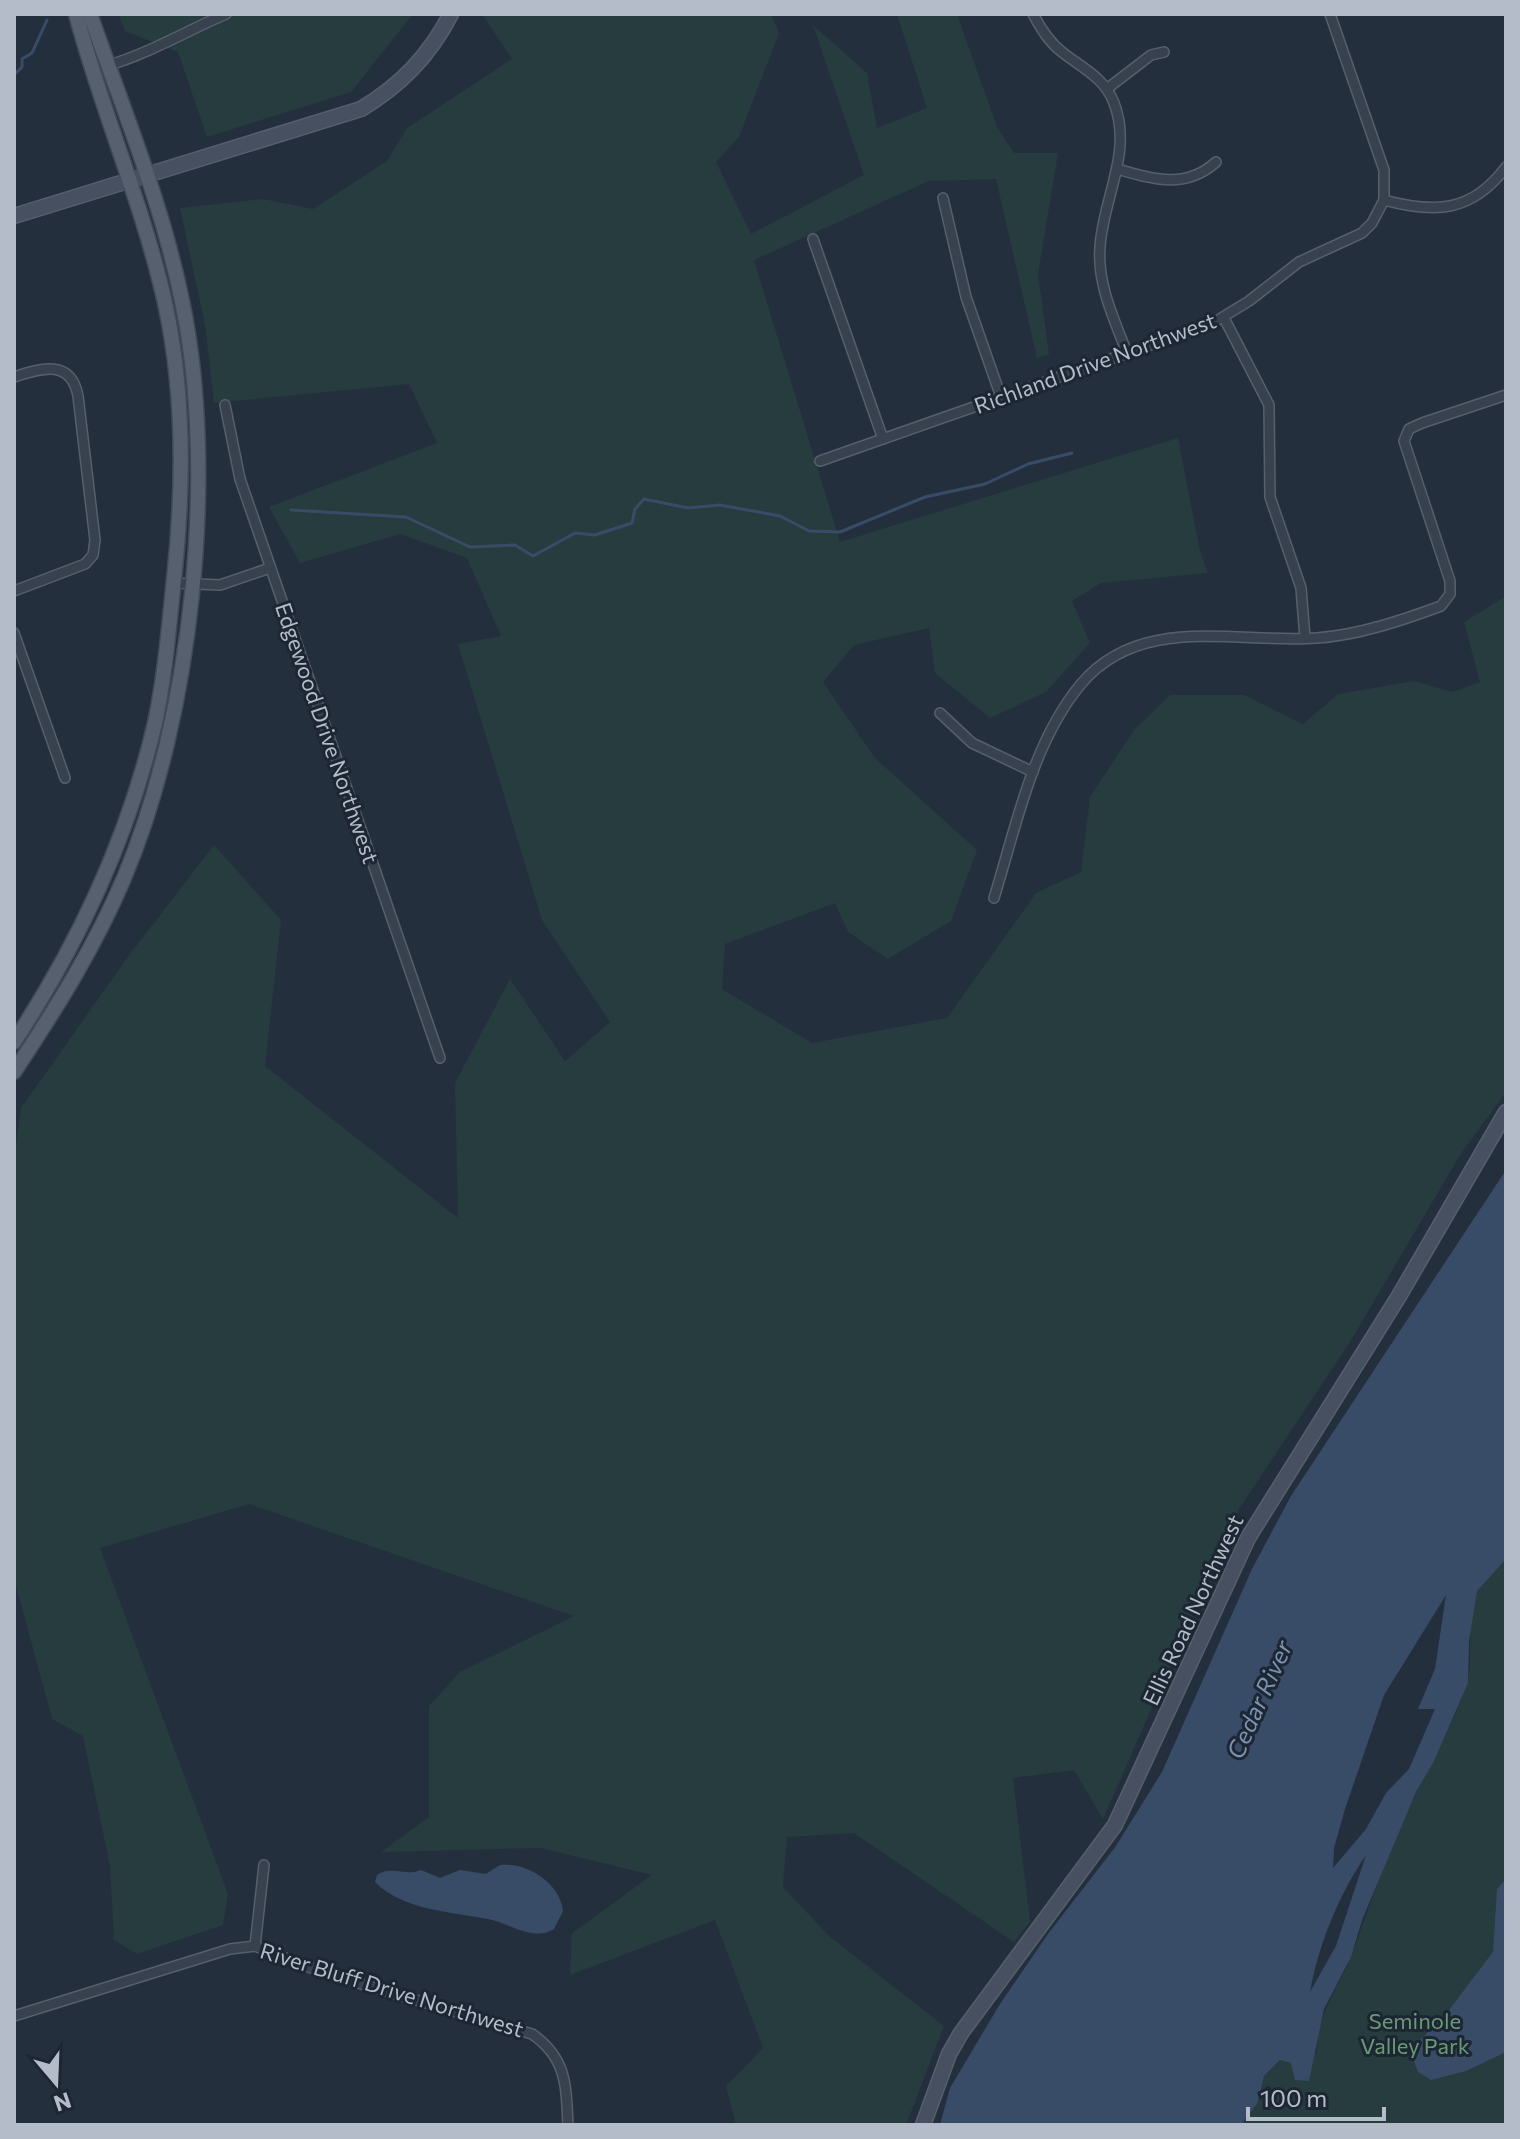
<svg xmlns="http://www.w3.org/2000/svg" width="1520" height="2139" font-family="Commissioner,sans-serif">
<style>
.green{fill:#263c3f}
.water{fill:#394c67;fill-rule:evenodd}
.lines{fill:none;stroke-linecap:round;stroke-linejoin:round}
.stream{stroke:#394c67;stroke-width:3}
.street-casing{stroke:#565f6c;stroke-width:12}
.secondary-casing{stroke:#565f6c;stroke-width:17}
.primary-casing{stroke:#414a57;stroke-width:17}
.street{stroke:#38414e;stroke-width:9}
.secondary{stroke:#465061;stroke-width:14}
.primary{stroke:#56606e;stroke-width:14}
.labels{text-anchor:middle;stroke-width:6;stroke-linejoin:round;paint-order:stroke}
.street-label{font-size:22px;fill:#b4bcc9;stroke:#1d2633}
.park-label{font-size:22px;fill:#6b9a76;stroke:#1d2633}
.water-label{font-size:24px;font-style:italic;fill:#7c92b1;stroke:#1d2633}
</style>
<rect width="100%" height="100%" fill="#242f3e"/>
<g class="green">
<polygon points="118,14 413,14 351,92 207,137 178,52 125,31"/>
<polygon points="482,14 771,14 779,33 739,137 716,162 751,234 864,175 813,25 867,73 877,128 927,108 897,14 957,14 997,127 1014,153 1058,153 1038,274 1049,354 1037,358 996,179 929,181 754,260 840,542 1178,438 1200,551 1208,573 1101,583 1072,601 1090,643 1046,692 990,718 935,673 929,628 854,645 823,682 875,758 977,850 951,921 888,959 848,932 835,903 725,944 722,989 812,1043 947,1018 1036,893 1081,872 1090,797 1134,730 1170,695 1244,695 1303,724 1338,694 1414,681 1453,692 1480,682 1464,622 1506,596 1506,1092 1460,1155 1350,1342 1239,1509 1103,1819 1074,1770 1013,1778 1030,1922 1014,1942 854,1833 787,1837 783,1887 829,1936 944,2026 906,2125 736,2125 726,2086 763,2048 715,1920 570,1975 572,1933 652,1875 541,1848 381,1852 429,1817 429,1706 460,1672 574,1616 249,1504 100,1548 228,1894 223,1925 137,1954 114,1940 110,1866 83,1736 52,1719 14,1578 14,1160 21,1108 130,954 214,845 281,920 265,1066 458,1218 455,1083 510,979 565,1061 610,1022 542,920 458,644 501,636 467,558 400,534 300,563 269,507 437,443 409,384 214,403 205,325 180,208 263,199 313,209 387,161 407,128 512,59"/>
<path d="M1506 1559V2125H1241L1258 2102 1264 2076 1280 2060 1291 2063 1317 2052C1317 2013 1338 1990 1351 1956 1372 1901 1390 1844 1417 1791 1434 1757 1453 1723 1466 1687 1476 1661 1463 1617 1477 1590 1483 1579 1498 1569 1506 1559Z"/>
</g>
<g class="water">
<path d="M1506 1170V1559L1477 1591 1469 1641 1468 1683 1434 1761 1416 1792 1362 1920 1351 1957 1324 2009 1309 2081 1295 2080 1291 2063 1280 2060 1264 2076 1258 2102 1241 2125H940L950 2088 1000 2004 1048 1934 1116 1846 1162 1772 1252 1569 1291 1496ZM1446 1595 1435 1669 1418 1709H1435L1409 1769 1386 1793 1366 1829 1333 1868 1334 1848 1345 1809 1384 1695ZM1366 1855 1336 1946 1310 1992C1319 1944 1338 1896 1366 1855Z"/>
<path d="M500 1865C527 1862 560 1883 563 1911L554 1929C533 1942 509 1923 488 1919 452 1912 402 1910 375 1882L377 1875C392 1865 406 1877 421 1870L440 1878 460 1870 486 1874Z"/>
<polygon points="1506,1879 1506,2052 1466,2071 1431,2080 1418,2072 1412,2056 1418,2042 1446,2014 1493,1952 1497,1889"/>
</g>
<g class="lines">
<g class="stream">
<polyline points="14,75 22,67 22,59 32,53 47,20"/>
<polyline points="291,510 406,517 470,547 515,545 533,556 575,533 595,535 632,523 635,509 644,499 688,508 720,505 780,516 809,531 840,532 925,497 985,484 1028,464 1072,453"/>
</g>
<g class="street-casing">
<g id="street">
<path d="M1033 14C1041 29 1049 42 1062 52 1082 68 1105 78 1114 103 1133 152 1103 198 1100 247 1097 284 1114 319 1127 353"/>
<path d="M106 66C148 54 186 31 226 14"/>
<polyline points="1108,88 1151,55 1164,52"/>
<path d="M1117 169C1153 179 1185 190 1216 162"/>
<polyline points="943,198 966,297 1001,397"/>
<path d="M1384 200C1436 214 1472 212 1506 167"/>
<polyline points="813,239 883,439"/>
<polyline points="1224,318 1269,405 1270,497 1301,588 1305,638"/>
<path d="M14 377C42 368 71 359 78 396L95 540 93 555 85 564 14 591"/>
<polyline points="225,405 240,479 440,1058"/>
<polyline points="820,461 1213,323 1249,301 1299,262 1362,233 1372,223 1384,200 1384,170 1330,14"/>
<polyline points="173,583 220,585 270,568"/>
<polyline points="14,633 65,778"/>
<polyline points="940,713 972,743 1033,772"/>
<path d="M994 898C1016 827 1032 743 1081 684 1141 613 1237 644 1317 638 1359 635 1403 620 1441 606L1450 594V581L1404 441 1409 429 1422 423 1506 395"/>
<polyline points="255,1946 264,1865"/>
<path d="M14 2016 230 1949 255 1946 324 1973 532 2034C567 2058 566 2086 568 2125"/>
</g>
</g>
<g class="secondary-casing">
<g id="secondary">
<path d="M14 216 361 109C401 85 429 56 451 14"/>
<polyline points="923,2125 949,2054 961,2033 1115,1825 1248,1538 1399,1296 1506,1112"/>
</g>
</g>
<g class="primary-casing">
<g id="primary">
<path d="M14 1042C79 943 128 839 155 723 165 676 169 627 174 579 184 487 185 394 165 303 143 204 102 112 76 14"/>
<path d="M14 1072C55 1010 95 947 124 878 192 717 218 472 182 301 162 203 123 109 90 14"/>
</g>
</g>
<use href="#street" class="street"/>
<use href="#secondary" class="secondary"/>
<use href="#primary" class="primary"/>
</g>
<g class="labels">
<g class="street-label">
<text transform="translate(1095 363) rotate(-20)" y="8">Richland Drive Northwest</text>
<text transform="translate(327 733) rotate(71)" y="8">Edgewood Drive Northwest</text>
<text transform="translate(1193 1610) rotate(-65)" y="8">Ellis Road Northwest</text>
<text transform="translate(392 1990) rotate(17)" y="8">River Bluff Drive Northwest</text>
</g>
<g class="park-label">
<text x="1415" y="2029">Seminole<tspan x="1415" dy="25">Valley Park</tspan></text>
</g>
<g class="water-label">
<text transform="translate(1260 1700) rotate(-66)" y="8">Cedar River</text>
</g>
</g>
<rect width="1520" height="2139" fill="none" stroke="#b4bcc9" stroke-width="32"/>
<g transform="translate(56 2083) rotate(161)" stroke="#1d2633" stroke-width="6" paint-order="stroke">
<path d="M0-6L14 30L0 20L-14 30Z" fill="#b4bcc9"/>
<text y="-12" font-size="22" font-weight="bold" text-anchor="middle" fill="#b4bcc9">N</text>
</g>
<path d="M1248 2107v12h136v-12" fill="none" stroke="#b4bcc9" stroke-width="4"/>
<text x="1260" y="2107" font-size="24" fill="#b4bcc9" stroke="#1d2633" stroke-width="6" paint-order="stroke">100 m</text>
</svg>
